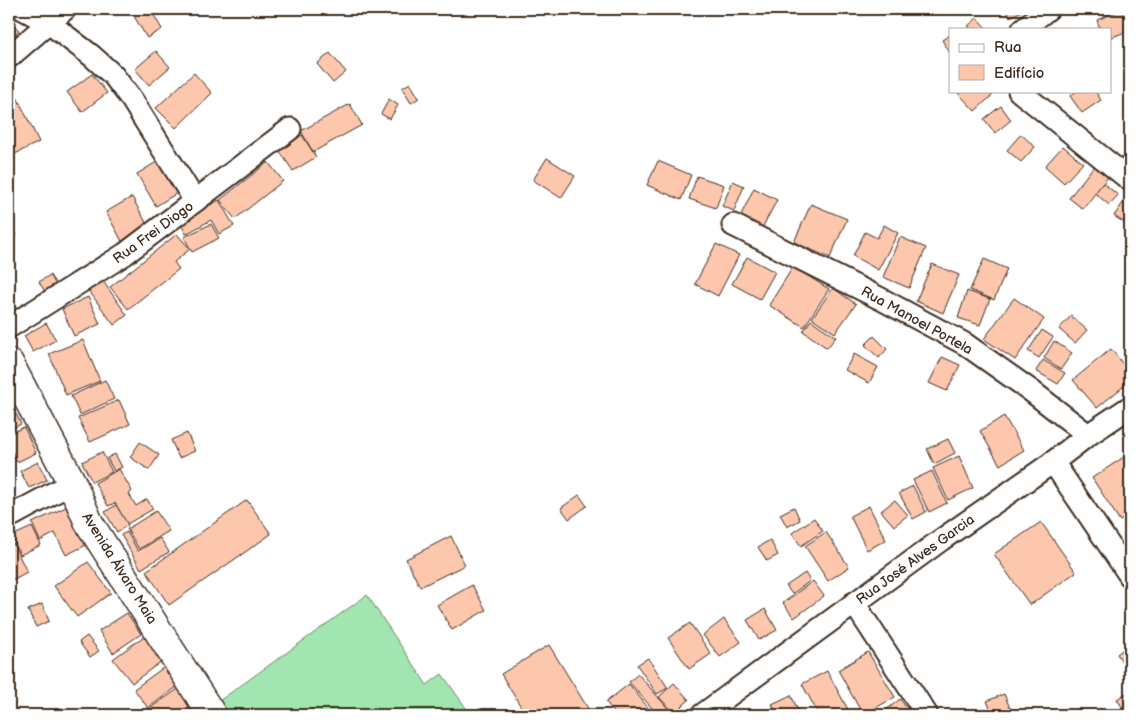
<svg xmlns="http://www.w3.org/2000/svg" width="1139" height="724" font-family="'Balsamiq Sans',sans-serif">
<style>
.pitch{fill:#a1e6b1;stroke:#6e8868}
.building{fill:#fdc7ae;stroke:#3b2a1e}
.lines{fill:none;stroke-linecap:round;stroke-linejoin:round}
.minor-casing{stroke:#3b2a1e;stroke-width:25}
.tertiary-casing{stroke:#3b2a1e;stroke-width:31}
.minor{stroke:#fff;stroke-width:21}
.tertiary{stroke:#fff;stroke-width:28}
.labels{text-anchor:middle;stroke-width:4;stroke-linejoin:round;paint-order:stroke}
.street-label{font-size:14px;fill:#3b2a1e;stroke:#fff}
</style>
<rect width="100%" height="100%" fill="#fff"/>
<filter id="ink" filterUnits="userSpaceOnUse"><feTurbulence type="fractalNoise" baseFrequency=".02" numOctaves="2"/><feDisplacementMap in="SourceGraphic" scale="10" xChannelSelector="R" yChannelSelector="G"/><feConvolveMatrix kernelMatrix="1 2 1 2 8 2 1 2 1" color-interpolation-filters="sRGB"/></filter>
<g filter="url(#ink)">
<polygon class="pitch" points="367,595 427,685 442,674 471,715 223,715 215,704"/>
<g class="building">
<polygon points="139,9 150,9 162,29 147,38 132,13"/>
<polygon points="1006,9 1026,9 1010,17"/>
<polygon points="1123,9 1130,30 1110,38 1110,29 1100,29 1097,20"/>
<polygon points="977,18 987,29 971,29 968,26"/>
<polygon points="9,21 19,30 9,42"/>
<polygon points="950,35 950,53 942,40"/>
<polygon points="156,51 170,67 149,85 135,69"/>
<polygon points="330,53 346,72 333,83 317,64"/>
<polygon points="194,73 212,93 176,128 156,108"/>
<polygon points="92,74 107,93 82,112 67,92"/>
<polygon points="410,83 419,98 411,103 402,88"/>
<polygon points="959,91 997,91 975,111 958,93"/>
<polygon points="1077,91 1095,91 1101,100 1082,113 1070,96"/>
<polygon points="17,97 39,142 13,155 9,148 9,102"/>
<polygon points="389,99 398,105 390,119 381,114"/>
<polygon points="350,104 362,125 313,152 301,131"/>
<polygon points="1001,106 1011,120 995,133 984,119"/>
<polygon points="1021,134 1035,147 1021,162 1007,150"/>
<polygon points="302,135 316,157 293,171 279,150"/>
<polygon points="1063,146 1083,163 1064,183 1045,166"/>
<polygon points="163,158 182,190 156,206 137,174"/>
<polygon points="547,158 575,176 561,198 533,180"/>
<polygon points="658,161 691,175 681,200 647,185"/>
<polygon points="268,162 283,181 235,219 220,200"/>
<polygon points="1094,166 1108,177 1083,209 1069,198"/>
<polygon points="697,176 724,185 716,208 689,199"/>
<polygon points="733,181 744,186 734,211 722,206"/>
<polygon points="1103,183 1118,195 1109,205 1095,193"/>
<polygon points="754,188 777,200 762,228 740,217"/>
<polygon points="132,197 149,228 123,243 106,212"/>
<polygon points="219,200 234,226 219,234 211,220 186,234 180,222"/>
<polygon points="1125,200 1130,204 1130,217 1126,224 1114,216"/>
<polygon points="811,204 847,219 830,258 794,242"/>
<polygon points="9,219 16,236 9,239"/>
<polygon points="211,224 219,238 192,252 184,237"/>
<polygon points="884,225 898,233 878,270 853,256 865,232 877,238"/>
<polygon points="177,234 190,249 174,262 179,269 128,309 110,287"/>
<polygon points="900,237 926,248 909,288 883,277"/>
<polygon points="716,244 739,255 718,296 695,284"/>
<polygon points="747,257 775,272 760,299 732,284"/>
<polygon points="984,259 1007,269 994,300 970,290"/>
<polygon points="932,264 959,275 943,313 916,301"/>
<polygon points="793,267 829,289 804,327 769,305"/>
<polygon points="50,275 57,286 46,293 39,282"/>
<polygon points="100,277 127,315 114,325 86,287"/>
<polygon points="833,288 856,304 835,333 812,318"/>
<polygon points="967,291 990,299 980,325 958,318"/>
<polygon points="88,297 100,324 74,336 62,309"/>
<polygon points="1014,298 1044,319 1015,360 984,339"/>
<polygon points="1071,316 1087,330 1075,343 1059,329"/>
<polygon points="811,320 836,337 827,348 803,331"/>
<polygon points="46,323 56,340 33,352 24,336"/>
<polygon points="1042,330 1053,337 1039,358 1028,351"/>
<polygon points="874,336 887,349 879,358 865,345"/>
<polygon points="83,340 100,381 66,395 49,354"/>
<polygon points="1054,341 1072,353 1061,369 1044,358"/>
<polygon points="1111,349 1130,373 1130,381 1097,408 1073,380"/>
<polygon points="854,354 878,367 869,383 845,370"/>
<polygon points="942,357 960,365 947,391 929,383"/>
<polygon points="1043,360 1065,373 1058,384 1036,371"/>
<polygon points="105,380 114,399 80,415 71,396"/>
<polygon points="119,400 130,424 90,442 78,418"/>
<polygon points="16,414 21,424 9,430 9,418"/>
<polygon points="1004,416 1024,450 1000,465 980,431"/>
<polygon points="24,427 36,453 17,462 9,445 9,434"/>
<polygon points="187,433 195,451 179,458 171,440"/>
<polygon points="948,439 955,453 934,464 927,449"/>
<polygon points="140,442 159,455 149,470 130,457"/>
<polygon points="102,452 112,472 92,482 82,462"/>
<polygon points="1130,453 1130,515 1120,521 1092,478"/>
<polygon points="115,454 122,467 114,471 107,458"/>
<polygon points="959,456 973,488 948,500 933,468"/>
<polygon points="38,462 47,480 29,488 20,471"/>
<polygon points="119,469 132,491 129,494 136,506 147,499 153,509 127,524 115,503 108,506 95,483"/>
<polygon points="932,471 947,503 929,512 913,480"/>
<polygon points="913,486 926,512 913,519 899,493"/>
<polygon points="579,495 587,506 569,519 561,508"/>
<polygon points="247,500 271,534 169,605 146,571"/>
<polygon points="895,500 908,515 894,526 881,511"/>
<polygon points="116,505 128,525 117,532 105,512"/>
<polygon points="68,506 86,545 66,555 55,533 40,541 32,523"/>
<polygon points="869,506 886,540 867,550 850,516"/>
<polygon points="794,507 800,520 787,527 780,514"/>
<polygon points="156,511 169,531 139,549 127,529"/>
<polygon points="814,518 823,531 801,546 792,533"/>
<polygon points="1041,522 1076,572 1030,605 994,554"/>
<polygon points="32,527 41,545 20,555 12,536"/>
<polygon points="127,532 138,551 160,538 169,552 141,569 121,535"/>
<polygon points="826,532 849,567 828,581 805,546"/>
<polygon points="451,536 465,565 420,587 406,559"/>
<polygon points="11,539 27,572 10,581 9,578 9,540"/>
<polygon points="770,540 778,555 767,561 758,547"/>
<polygon points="88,562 111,593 77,617 54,586"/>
<polygon points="805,573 810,581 792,594 786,586"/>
<polygon points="813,581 824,596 794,618 783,603"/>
<polygon points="472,585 486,610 452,630 437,605"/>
<polygon points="42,604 49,621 36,627 28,610"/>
<polygon points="765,609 777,630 759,640 747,620"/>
<polygon points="127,613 141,634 113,653 99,631"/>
<polygon points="724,619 741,642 720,657 703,635"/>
<polygon points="690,623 711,654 689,669 668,638"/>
<polygon points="147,634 166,658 132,683 113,659"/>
<polygon points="87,636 99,651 90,657 79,642"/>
<polygon points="1130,644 1130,673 1117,654"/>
<polygon points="549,645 592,715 526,715 501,674"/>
<polygon points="868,652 895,697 863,715 838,670"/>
<polygon points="648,658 668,688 657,694 637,665"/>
<polygon points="167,665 181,684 148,708 134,689"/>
<polygon points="827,671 851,715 819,715 802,684"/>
<polygon points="638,674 672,713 669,715 658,715 629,682"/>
<polygon points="674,683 689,700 674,713 659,697"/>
<polygon points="629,684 649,709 642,715 616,715 606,702"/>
<polygon points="184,685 201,715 140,715"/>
<polygon points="1130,691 1130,715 1127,715 1117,699"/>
<polygon points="1004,694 1013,715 993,715 987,701"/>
<polygon points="791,695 800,715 777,715 772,704"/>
<polygon points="900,699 912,715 880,715"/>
</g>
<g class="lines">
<g class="minor-casing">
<g id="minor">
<polyline points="23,9 49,23 92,56 113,75 132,100 195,201"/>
<polyline points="1023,29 1048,9"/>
<polyline points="9,57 65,9"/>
<polyline points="1019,91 1130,180"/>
<polyline points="733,225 881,299 965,344 1030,390 1088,435"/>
<polyline points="9,327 125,254 290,129"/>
<polyline points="1053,462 1130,576"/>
<polyline points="9,517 72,483"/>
<polyline points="854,603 927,715"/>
<polyline points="702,715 941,540 1053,462 1088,435 1130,407"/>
</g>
</g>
<g class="tertiary-casing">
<polyline id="tertiary" points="9,363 72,483 89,523 212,715"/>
</g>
<use href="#minor" class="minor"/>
<use href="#tertiary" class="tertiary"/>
</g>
</g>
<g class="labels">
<g class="street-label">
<text transform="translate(153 232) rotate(-36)" y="5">Rua Frei Diogo</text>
<text transform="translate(917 320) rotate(29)" y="5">Rua Manoel Portela</text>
<text transform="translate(915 559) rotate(-36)" y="5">Rua José Alves Garcia</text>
<text transform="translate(120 568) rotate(58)" y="5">Avenida Álvaro Maia</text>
</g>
</g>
<rect width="1139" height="724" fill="none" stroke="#fff" stroke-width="30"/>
<rect x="15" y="15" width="1109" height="694" fill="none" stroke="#3b2a1e" stroke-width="2" filter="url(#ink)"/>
<rect x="949" y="28" width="162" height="65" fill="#ffffff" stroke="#b1aaa5"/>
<rect x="959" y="44" width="25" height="8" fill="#ffffff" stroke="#b1aaa5"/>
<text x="994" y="52" font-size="15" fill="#3b2a1e">Rua</text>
<rect x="959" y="65" width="25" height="15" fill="#fdc7ae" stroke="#b1aaa5"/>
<text x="994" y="78" font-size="15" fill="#3b2a1e">Edifício</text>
</svg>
